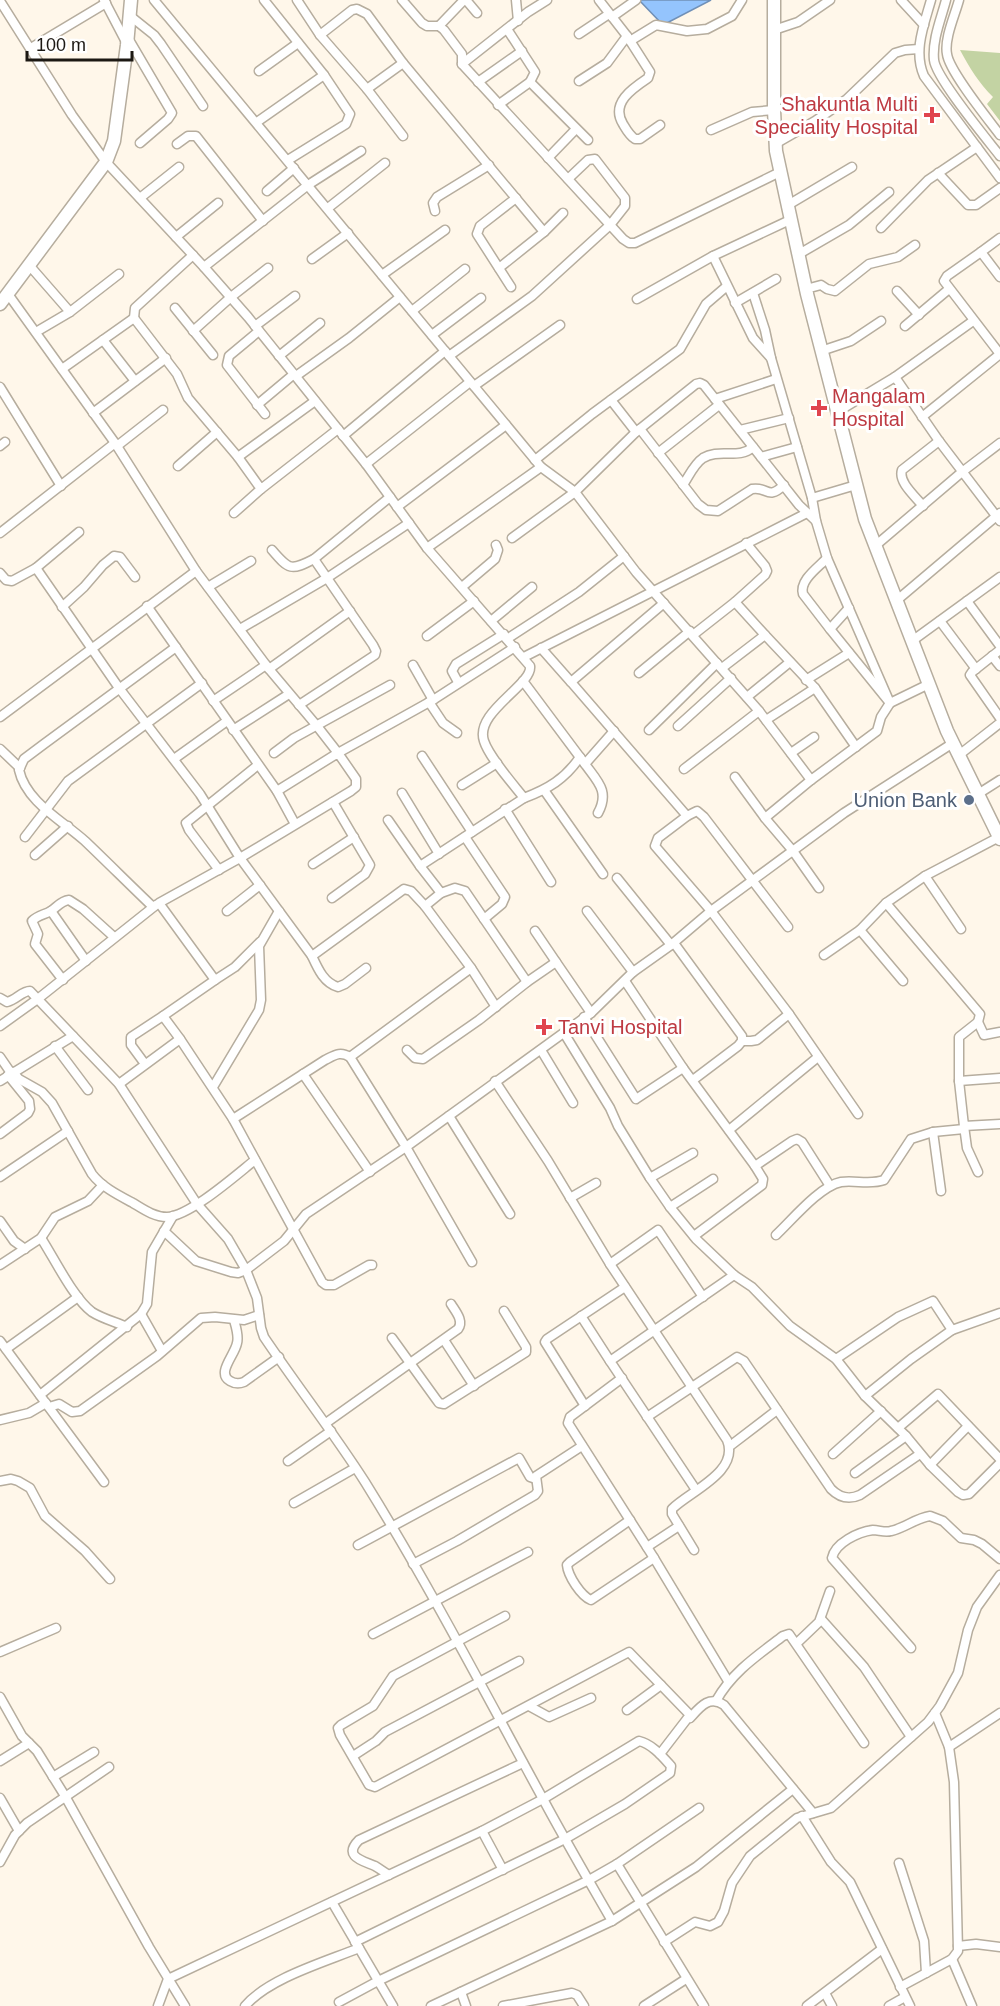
<svg xmlns="http://www.w3.org/2000/svg" width="1000" height="2006" font-family="Helvetica,sans-serif">
<style>
.green{fill:#c3d3a3}
.water{fill:#94c4fd;stroke:#7090b7;stroke-width:1.5}
.lines{fill:none;stroke-linecap:round;stroke-linejoin:round}
.street-casing{stroke:#b6ad9e;stroke-width:11}
.secondary-casing{stroke:#b6ad9e;stroke-width:15}
.street{stroke:#fff;stroke-width:8}
.secondary{stroke:#fff;stroke-width:12}
.health-dot{fill:#e0444e;stroke:#fff;stroke-width:2}
.service-dot{fill:#5c6f8a;stroke:#fff;stroke-width:2}
.labels{text-anchor:middle;stroke-width:6;stroke-linejoin:round;paint-order:stroke}
.health-label{font-size:20px;fill:#be3a42;stroke:#fff;text-anchor:start}
.service-label{font-size:20px;fill:#4e5e75;stroke:#fff;text-anchor:end}
</style>
<rect width="100%" height="100%" fill="#fff7ea"/>
<path class="green" d="M960 50 1000 53V121L987 104 993 97C979 83 969 67 960 50Z"/>
<polygon class="water" points="639,0 711,0 663,25"/>
<g class="lines">
<g class="street-casing">
<g id="street">
<polyline points="104,0 126,42"/>
<polyline points="154,0 541,467 575,492 636,572 759,711 811,780"/>
<polyline points="264,0 324,75 350,114 346,124 288,160"/>
<polyline points="297,0 320,35 367,89 403,136"/>
<polyline points="402,0 422,23 427,26 439,26 444,30 462,54 462,64"/>
<polyline points="466,0 477,13"/>
<polyline points="516,0 518,21"/>
<polyline points="547,0 528,12 462,64 623,239 629,243 635,243 780,172"/>
<path d="M599 0 627 36 650 72 648 78C633 88 610 103 623 124 626 129 629 135 635 139H640L660 125"/>
<polyline points="901,0 924,25"/>
<path d="M931 0C924 25 913 51 924 76L1000 178"/>
<path d="M946 0C941 19 932 40 934 60 936 78 986 138 1000 156"/>
<path d="M959 0C955 15 944 39 947 54 949 71 988 119 1000 135"/>
<path d="M0 1 72 115 106 162 204 267 248 317 366 464 427 548 530 666C533 685 474 712 484 741 489 757 513 784 524 798L420 866 441 893 425 906 471 968 496 1007"/>
<polyline points="129,15 154,35 161,44 203,106"/>
<polyline points="612,17 636,0"/>
<polyline points="439,26 464,0"/>
<polyline points="774,30 798,22 830,0"/>
<polyline points="579,34 609,14"/>
<polyline points="320,35 352,10 357,9 367,14 403,63 544,232 499,268"/>
<polyline points="128,38 172,113 168,119 140,143"/>
<polyline points="630,41 656,25 687,31 707,29 732,16 742,0"/>
<polyline points="31,48 106,3"/>
<polyline points="259,71 298,43"/>
<polyline points="579,81 607,63 627,36"/>
<polyline points="478,82 522,51"/>
<polyline points="530,82 588,140"/>
<polyline points="367,89 403,63"/>
<polyline points="498,105 530,82 535,72 507,29"/>
<polyline points="257,122 324,75"/>
<polyline points="711,130 752,112 774,110"/>
<polyline points="177,144 188,136 196,136 263,221"/>
<polyline points="775,144 815,121 847,99 895,53 905,50 919,49"/>
<polyline points="548,158 576,129"/>
<polyline points="938,173 968,205 976,205 1000,188"/>
<polyline points="267,191 294,168"/>
<polyline points="140,198 179,167"/>
<polyline points="788,205 852,167"/>
<polyline points="328,208 385,163"/>
<polyline points="435,211 433,203 437,197 489,165"/>
<polyline points="881,228 928,180 977,147"/>
<polyline points="544,232 563,213"/>
<polyline points="176,237 218,203"/>
<polyline points="1000,238 981,252 1000,277"/>
<polyline points="981,252 947,276 944,281 1000,354"/>
<polyline points="799,254 849,225 889,192"/>
<polyline points="713,256 753,338 771,358 812,498 816,521 827,558 890,703 881,717 877,731 811,780 765,818 793,851 819,888"/>
<polyline points="312,259 348,233"/>
<polyline points="29,265 70,312 36,332"/>
<polyline points="204,267 308,185 361,151"/>
<polyline points="382,275 445,230"/>
<polyline points="511,287 477,234 480,226 516,198"/>
<polyline points="806,289 821,285 827,289 835,291 869,264 898,257 915,245"/>
<polyline points="897,291 919,315"/>
<polyline points="753,293 765,330 771,358"/>
<polyline points="8,294 115,443"/>
<polyline points="637,299 713,256 792,219"/>
<polyline points="735,303 776,279"/>
<polyline points="175,308 213,355"/>
<polyline points="412,311 465,269"/>
<polyline points="70,312 119,274"/>
<polyline points="134,318 135,308 193,255"/>
<polyline points="973,321 895,377 939,441 1000,521"/>
<polyline points="255,326 295,296"/>
<polyline points="905,326 949,289"/>
<polyline points="193,331 231,297 268,268"/>
<polyline points="259,331 229,356 227,365 265,414"/>
<polyline points="432,335 481,298"/>
<polyline points="103,340 135,381"/>
<polyline points="821,351 851,341 881,321"/>
<polyline points="279,356 320,323"/>
<polyline points="449,356 532,296 610,225 625,206 625,198 595,159 588,160 568,179"/>
<polyline points="62,369 134,318 177,374 188,398 238,457 261,489 338,429"/>
<polyline points="296,376 349,338 400,297"/>
<polyline points="474,386 560,325"/>
<polyline points="0,387 61,486"/>
<polyline points="715,399 776,379"/>
<polyline points="611,400 636,432"/>
<polyline points="257,405 294,374"/>
<polyline points="837,412 895,377"/>
<polyline points="93,413 166,358"/>
<polyline points="922,417 1000,354"/>
<path d="M640 429 698 504 706 510 718 511 752 489C768 486 767 501 784 485"/>
<polyline points="740,430 789,418"/>
<polyline points="343,436 445,351"/>
<polyline points="0,446 5,442"/>
<polyline points="117,446 163,410"/>
<polyline points="658,453 719,405"/>
<polyline points="238,457 315,401"/>
<polyline points="761,457 797,447"/>
<polyline points="535,460 592,414 680,349 706,304 727,286"/>
<polyline points="366,464 470,382"/>
<polyline points="178,466 217,432"/>
<path d="M683 485C689 476 694 464 703 458 719 448 739 460 753 447"/>
<polyline points="812,498 856,485"/>
<path d="M923 506C915 496 898 482 902 470L939 441"/>
<polyline points="397,507 506,425"/>
<polyline points="234,513 261,489"/>
<polyline points="0,533 115,443 196,571 269,669 317,726 338,753 433,700 515,647"/>
<polyline points="512,538 575,492 636,432 696,384 700,383 704,385 799,505 816,521"/>
<polyline points="875,546 962,472 1000,443"/>
<polyline points="427,548 541,467"/>
<path d="M272 550C289 570 291 571 314 559"/>
<path d="M827 558C819 567 799 580 803 594L830 629 890 703 929 684"/>
<polyline points="36,568 79,532"/>
<polyline points="0,573 6,580 12,581 36,568 119,688 200,794 240,858 159,903 215,980 163,1016 180,1039 233,1119 322,1282 326,1285 334,1285 369,1265 372,1265"/>
<polyline points="208,587 251,561"/>
<polyline points="462,587 495,559 498,550 496,545"/>
<polyline points="896,601 1000,513"/>
<polyline points="967,601 1000,646"/>
<polyline points="664,603 571,682 687,816 697,811 704,817 788,927"/>
<polyline points="147,606 277,791 295,824"/>
<polyline points="62,607 84,587 103,565 114,556 120,557 135,577"/>
<polyline points="491,621 532,587"/>
<polyline points="940,621 976,669"/>
<polyline points="240,629 327,578 409,523"/>
<polyline points="830,629 849,608"/>
<polyline points="693,635 735,602 765,575 767,571 765,566 746,543"/>
<polyline points="765,635 815,688 856,747"/>
<polyline points="427,636 474,601"/>
<polyline points="507,639 579,592 624,556"/>
<polyline points="912,641 1000,577"/>
<polyline points="541,648 571,682"/>
<polyline points="1000,650 972,672 970,675 1000,718"/>
<polyline points="992,656 1000,666"/>
<polyline points="524,657 807,513"/>
<polyline points="413,665 433,700"/>
<polyline points="722,668 765,635 735,602"/>
<polyline points="269,669 350,611"/>
<polyline points="639,673 690,631"/>
<polyline points="806,680 849,653"/>
<polyline points="523,681 585,764 614,731"/>
<polyline points="458,682 452,671 456,664 504,634"/>
<polyline points="747,697 790,662"/>
<polyline points="213,701 266,665"/>
<polyline points="429,702 443,723 457,733"/>
<polyline points="299,705 375,655 376,651 373,645 314,559 390,497"/>
<polyline points="0,717 196,571"/>
<polyline points="766,720 815,688"/>
<polyline points="678,726 731,678"/>
<polyline points="233,730 289,694"/>
<polyline points="649,730 717,663"/>
<polyline points="0,749 20,768"/>
<polyline points="274,753 294,738 390,685"/>
<polyline points="791,753 814,737"/>
<polyline points="959,755 1000,723"/>
<polyline points="422,756 472,832"/>
<polyline points="174,759 227,721"/>
<path d="M585 764C597 781 610 791 598 813"/>
<polyline points="684,769 759,711"/>
<polyline points="735,777 765,818"/>
<polyline points="462,785 497,763"/>
<polyline points="544,790 603,874"/>
<polyline points="277,791 338,753 356,779 356,787 351,791 240,858 312,956 404,889 411,891 425,906"/>
<polyline points="402,793 439,854"/>
<polyline points="978,794 1000,780"/>
<path d="M524 798C548 789 565 779 580 757"/>
<polyline points="505,809 551,882"/>
<polyline points="687,816 658,838 655,846 711,911 789,1014 858,1114"/>
<polyline points="388,820 420,866"/>
<polyline points="25,837 68,781 202,683"/>
<polyline points="465,837 505,897 502,904 484,919"/>
<polyline points="999,837 925,876 886,903 980,1014 978,1022 959,1037 959,1081 964,1126 1000,1124"/>
<polyline points="35,855 68,826"/>
<polyline points="313,864 354,837"/>
<polyline points="219,870 189,830 186,823 258,765"/>
<polyline points="925,876 961,929"/>
<polyline points="617,878 671,945"/>
<polyline points="441,893 455,888 465,891 527,982"/>
<polyline points="332,898 365,874 370,865 333,802"/>
<polyline points="886,903 860,930 903,981"/>
<path d="M153 907C130 885 108 863 85 841 63 821 26 802 19 770L24 759 44 744 176 647"/>
<polyline points="51,911 86,961"/>
<polyline points="227,911 260,885"/>
<polyline points="587,911 633,972"/>
<polyline points="535,931 556,962"/>
<polyline points="674,943 742,1036 742,1041 738,1046 693,1080"/>
<polyline points="824,955 860,930"/>
<path d="M312 956C318 969 324 983 338 987L345 984 366 968"/>
<path d="M63 980 35 944 38 934 32 921C38 915 44 915 51 911 58 906 61 901 69 900L83 909 114 937"/>
<polyline points="215,980 235,967 260,942"/>
<polyline points="625,981 683,1068 755,1166 792,1141 797,1139 802,1142 830,1186"/>
<path d="M0 998 7 1002C16 1000 22 991 30 991L73 1036"/>
<polyline points="584,1017 636,1099 683,1068"/>
<polyline points="978,1022 984,1035 1000,1032"/>
<polyline points="0,1026 39,998 156,905"/>
<polyline points="564,1033 610,1108 618,1126 650,1178 670,1207 696,1239 734,1275 752,1287 790,1326 836,1359 865,1396 906,1436 930,1465 958,1492 963,1495 969,1494 1000,1463"/>
<polyline points="742,1041 751,1041 757,1040 789,1014"/>
<polyline points="55,1046 88,1090"/>
<polyline points="407,1050 415,1058 423,1059 479,1020 527,982 556,962 591,1013"/>
<polyline points="541,1050 573,1103"/>
<polyline points="0,1057 11,1073"/>
<polyline points="145,1064 131,1045 131,1037 163,1016"/>
<path d="M13 1072 19 1079 42 1092 52 1103 92 1174C102 1187 118 1195 133 1203 143 1209 154 1217 167 1217 190 1216 236 1175 255 1160"/>
<polyline points="303,1074 370,1172"/>
<polyline points="0,1081 73,1036 119,1084 197,1204 228,1239 246,1270 284,1241 306,1214 406,1147 350,1057 471,968"/>
<path d="M495 1081 548 1161 610 1264 727 1440C740 1472 690 1491 672 1509V1514L694 1550"/>
<polyline points="959,1081 1000,1078"/>
<polyline points="119,1084 180,1039"/>
<polyline points="213,1087 259,1010 261,1000 259,946 279,911"/>
<polyline points="449,1116 510,1214"/>
<path d="M233 1119 325 1060C335 1055 340 1051 350 1057"/>
<polyline points="964,1126 967,1148 978,1172"/>
<polyline points="729,1130 818,1057"/>
<polyline points="933,1132 941,1191"/>
<polyline points="0,1134 28,1113 30,1109 29,1101 8,1075"/>
<polyline points="0,1177 68,1131"/>
<polyline points="650,1178 693,1153"/>
<polyline points="570,1198 596,1183"/>
<polyline points="670,1207 713,1179"/>
<polyline points="0,1221 14,1241 25,1249"/>
<path d="M164 1231 196 1261 231 1272 238 1273 246 1270 257 1298 261 1328 264 1337C297 1386 333 1432 365 1482 429 1585 485 1693 543 1799 565 1840 589 1881 612 1921"/>
<path d="M776 1235C792 1220 820 1186 841 1182 855 1180 871 1185 884 1180L911 1139 933 1132 964 1129"/>
<polyline points="694,1236 762,1185 763,1179 755,1166"/>
<path d="M41 1238C54 1258 74 1299 92 1312 103 1319 116 1322 127 1327"/>
<polyline points="472,1262 406,1147 591,1013 633,972 671,945 711,911 844,813 953,743"/>
<polyline points="610,1264 658,1230 703,1297"/>
<polyline points="0,1265 41,1238 55,1217 88,1201 103,1185"/>
<polyline points="141,1314 162,1351"/>
<polyline points="581,1316 610,1361"/>
<path d="M234 1320C236 1327 239 1336 237 1343 235 1355 216 1373 230 1381 235 1384 239 1384 244 1382L279 1357"/>
<polyline points="952,1330 1000,1313"/>
<polyline points="392,1338 436,1399 439,1403 444,1404 526,1352 526,1347 504,1311"/>
<polyline points="444,1340 474,1386"/>
<polyline points="0,1341 104,1482"/>
<polyline points="6,1349 78,1297"/>
<polyline points="836,1359 898,1317 933,1301 952,1330 911,1359 865,1396"/>
<polyline points="622,1378 570,1417 568,1423 654,1558 728,1681"/>
<polyline points="40,1395 141,1314 147,1304 152,1252 173,1216"/>
<polyline points="585,1406 545,1342 547,1339 625,1287"/>
<polyline points="49,1407 59,1404 72,1412 80,1411 157,1356 201,1318 215,1317 244,1320 259,1315"/>
<path d="M647 1417 737 1357 744 1361 831 1489C840 1498 849 1500 860 1495L920 1454"/>
<polyline points="0,1420 29,1413 46,1403"/>
<path d="M326 1423 458 1329C464 1321 456 1312 451 1304"/>
<polyline points="898,1428 938,1394 1000,1459"/>
<polyline points="730,1446 777,1410"/>
<polyline points="833,1454 881,1411"/>
<polyline points="288,1461 331,1431"/>
<polyline points="930,1465 968,1426"/>
<polyline points="855,1473 906,1436"/>
<polyline points="0,1481 11,1479 18,1481 30,1488 45,1516 85,1551 110,1579"/>
<polyline points="696,1490 610,1361 734,1275"/>
<polyline points="294,1503 355,1468"/>
<path d="M630 1520 570 1562 567 1565C568 1576 581 1596 591 1600L654 1558"/>
<polyline points="358,1545 519,1458 530,1477 536,1479"/>
<polyline points="647,1547 679,1526"/>
<polyline points="413,1564 457,1541 535,1495 538,1491 536,1476 582,1446"/>
<polyline points="505,1616 393,1676 373,1706 341,1725 338,1728 340,1735 369,1785 375,1787 629,1652 690,1715 660,1754"/>
<polyline points="821,1619 864,1667 911,1737"/>
<polyline points="373,1634 528,1552"/>
<polyline points="797,1643 819,1622 830,1591"/>
<path d="M911 1648 832 1558C835 1543 858 1532 873 1530 879 1530 885 1533 891 1531 905 1528 916 1518 930 1516L943 1521 961 1538 974 1540 982 1544 1000 1559"/>
<polyline points="0,1652 56,1628"/>
<polyline points="0,1697 22,1736 37,1751 65,1796 149,1947 185,2006"/>
<path d="M716 1701C732 1672 758 1655 783 1636L789 1634 864 1743"/>
<polyline points="529,1706 549,1717 591,1698"/>
<polyline points="627,1710 661,1685"/>
<path d="M690 1718C700 1707 709 1695 724 1705L813 1813"/>
<polyline points="949,1747 1000,1713"/>
<polyline points="353,1756 376,1741 385,1732 519,1661"/>
<polyline points="0,1761 29,1743"/>
<polyline points="53,1777 94,1752"/>
<polyline points="0,1798 19,1831"/>
<polyline points="802,1816 831,1862 850,1882 910,2006"/>
<polyline points="482,1831 503,1870"/>
<polyline points="0,1862 15,1835 27,1823 109,1767"/>
<polyline points="899,1863 924,1941 926,1973"/>
<polyline points="617,1864 704,2006"/>
<path d="M389 1875C384 1872 380 1869 375 1866 364 1861 342 1857 359 1840L523 1763"/>
<polyline points="332,1902 393,2006"/>
<polyline points="664,1942 695,1922 710,1926 718,1922 724,1911 732,1883 750,1856 797,1818 831,1808 928,1722 940,1706 958,1673 968,1630 977,1607 1000,1575"/>
<polyline points="958,1946 976,1944 1000,1947"/>
<polyline points="952,1959 972,2006"/>
<polyline points="900,1987 952,1959 958,1951 954,1782 949,1747 935,1713"/>
<polyline points="461,1992 466,2006"/>
<polyline points="825,1993 832,2006"/>
<polyline points="339,2002 378,1981 589,1880 617,1864 699,1808"/>
<path d="M158 2006 168 1979 482 1831 543 1799 639 1741C652 1744 662 1756 671 1766L670 1773 625 1804 565 1839 355 1942"/>
<path d="M245 2006C269 1978 325 1962 359 1948"/>
<polyline points="431,2006 612,1921 696,1867 793,1789"/>
<polyline points="503,2006 572,1993 577,1995 584,2006"/>
<polyline points="644,2006 686,1979"/>
<polyline points="807,2006 882,1949"/>
<polyline points="889,2006 905,1997"/>
</g>
</g>
<g class="secondary-casing">
<g id="secondary">
<polyline points="774,0 774,110 776,151 807,294 865,519 947,731 1000,839"/>
<polyline points="0,304 106,162 114,141 127,45 131,0"/>
</g>
</g>
<use href="#street" class="street"/>
<use href="#secondary" class="secondary"/>
</g>
<g class="health-dot">
<path d="M929 106h6v6h6v6h-6v6h-6v-6h-6v-6h6z"/>
<path d="M816 399h6v6h6v6h-6v6h-6v-6h-6v-6h6z"/>
<path d="M541 1018h6v6h6v6h-6v6h-6v-6h-6v-6h6z"/>
</g>
<circle class="service-dot" cx="969" cy="800" r="6"/>
<g class="labels">
<g class="health-label">
<text x="918" y="111" text-anchor="end">Shakuntla Multi<tspan x="918" dy="23">Speciality Hospital</tspan></text>
<text x="832" y="403">Mangalam<tspan x="832" dy="23">Hospital</tspan></text>
<text x="558" y="1034">Tanvi Hospital</text>
</g>
<g class="service-label">
<text x="957" y="807">Union Bank</text>
</g>
</g>
<path d="M27 51v9h105v-9" fill="none" stroke="#1c1813" stroke-width="3"/>
<text x="36" y="51" font-size="18" fill="#1c1813" stroke="#ffffff" stroke-width="4.5" paint-order="stroke">100 m</text>
</svg>
